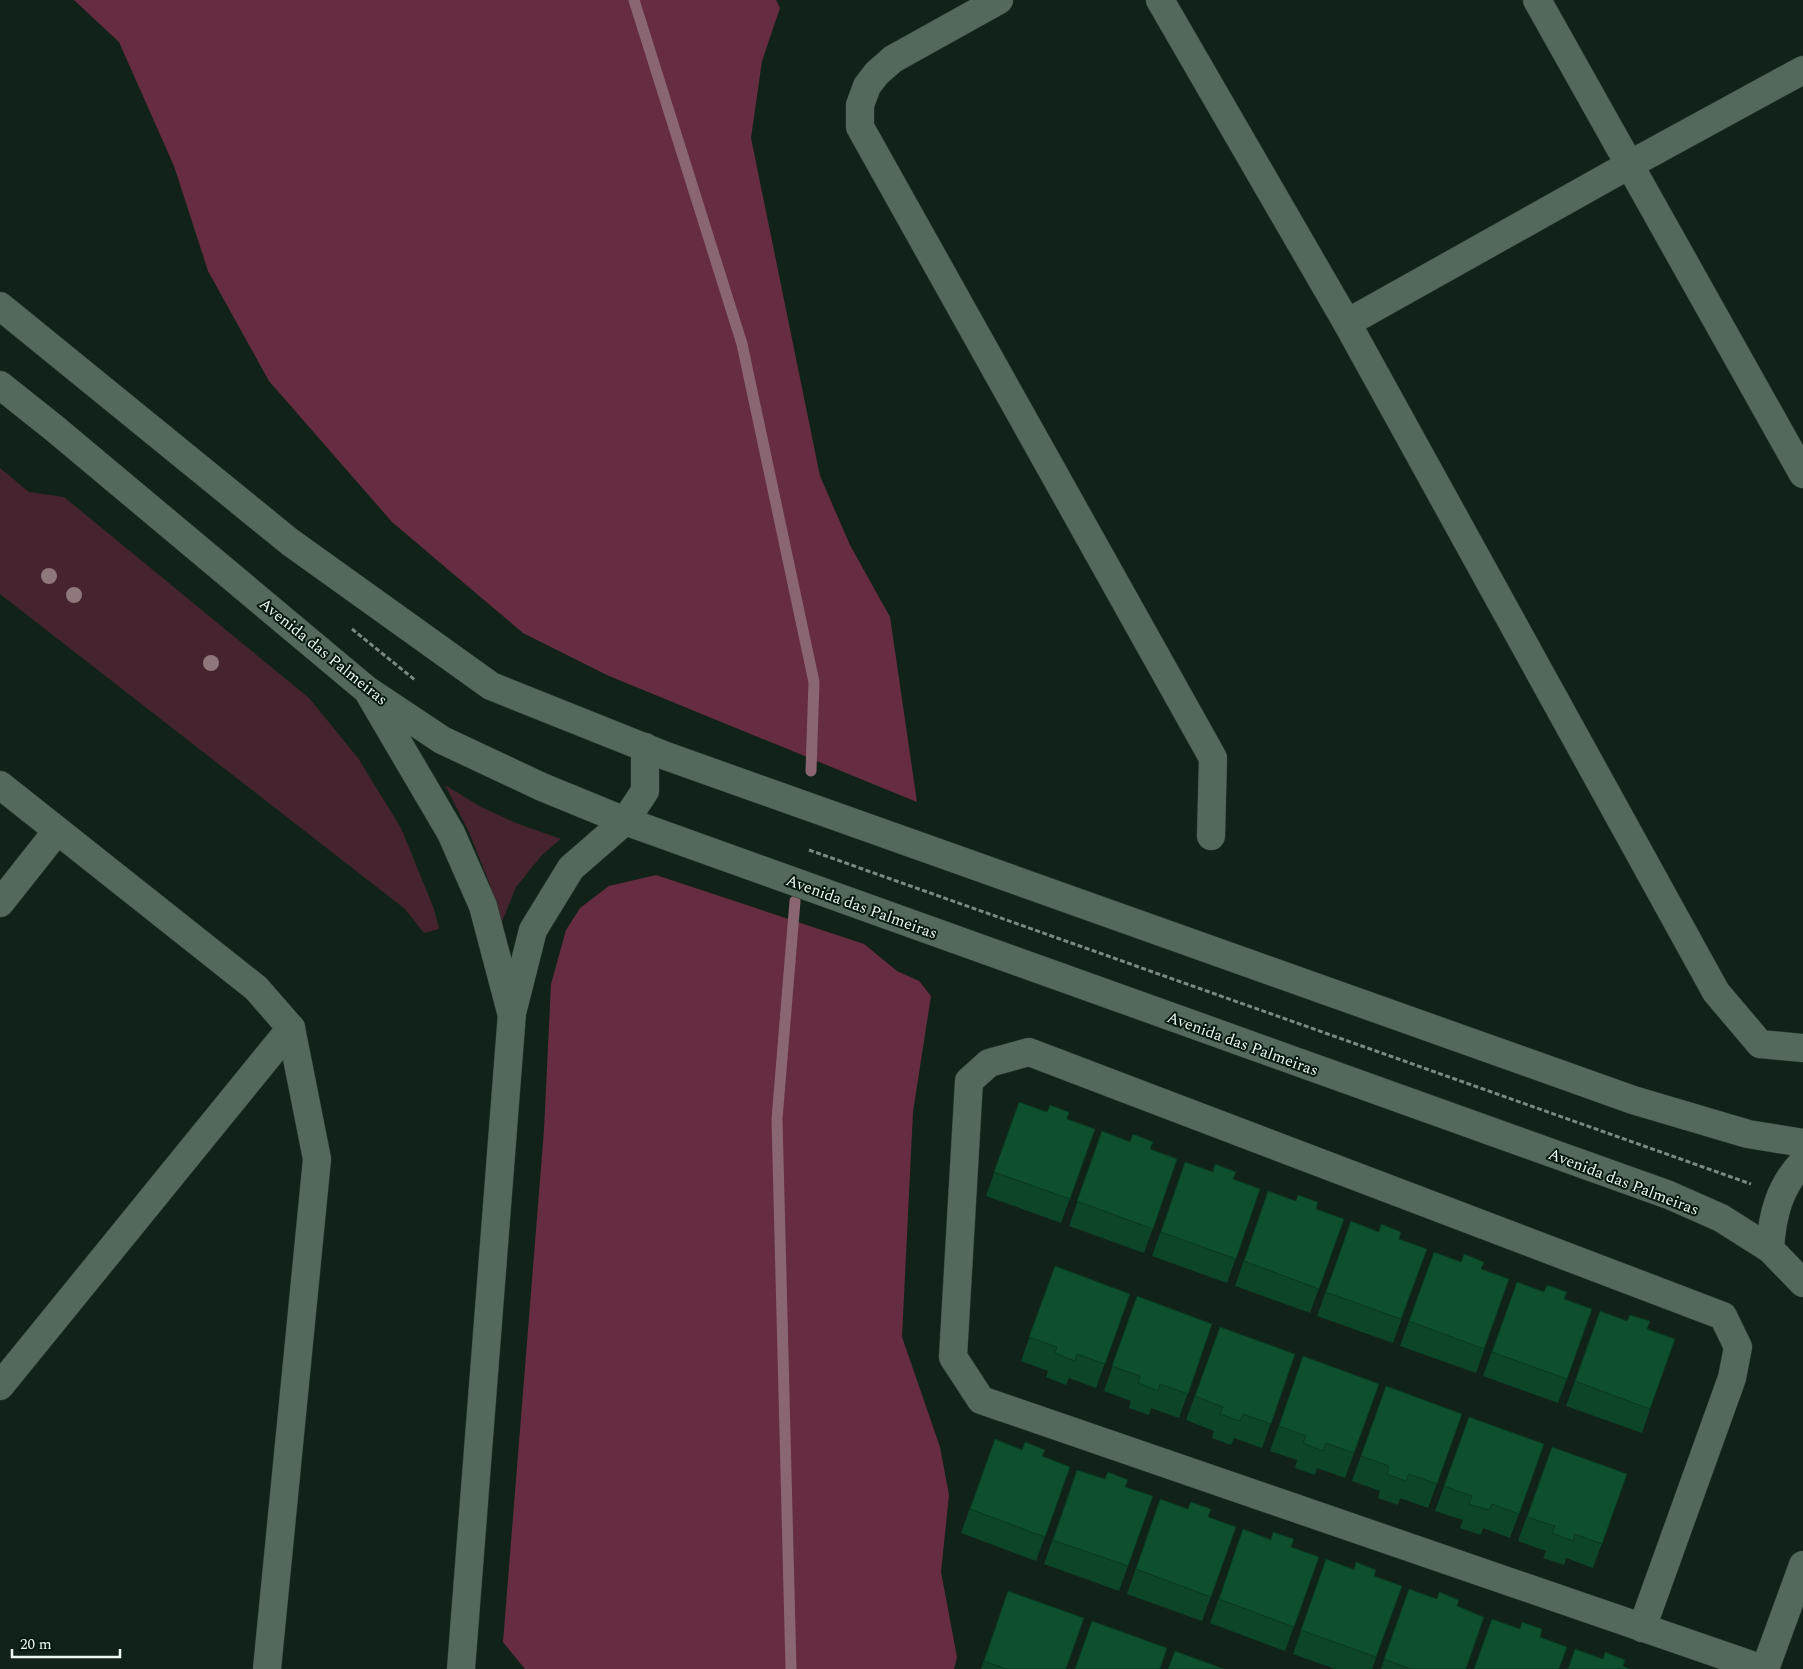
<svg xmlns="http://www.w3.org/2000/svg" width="1803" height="1669" font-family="Spectral,serif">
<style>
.green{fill:#45242f}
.forest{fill:#662c41}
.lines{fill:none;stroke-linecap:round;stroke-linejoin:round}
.stream{stroke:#8a6672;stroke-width:11}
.street-casing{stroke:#2f3b33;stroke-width:29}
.path{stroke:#7b8980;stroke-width:3;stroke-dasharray:5 2.5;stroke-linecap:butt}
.street{stroke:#54685b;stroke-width:28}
.tree{fill:#8f777c}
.wall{fill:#0c4528}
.building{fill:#0e502e;stroke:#0a3820}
.labels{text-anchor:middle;stroke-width:4;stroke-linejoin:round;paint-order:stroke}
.street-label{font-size:16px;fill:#edf8f0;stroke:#081a0f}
</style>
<rect width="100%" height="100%" fill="#112318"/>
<g class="green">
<polygon points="0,468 29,492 64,497 309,698 358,758 401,828 434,909 439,929 424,933 405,909 0,594"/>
<polygon points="445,785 481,807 516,823 561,839 542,855 516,887 501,924 490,885 469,832"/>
</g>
<g class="forest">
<polygon points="74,0 776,0 780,8 762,61 751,138 820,476 850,545 890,617 917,802 609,676 523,633 392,522 269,381 208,271 174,166 119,42"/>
<polygon points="656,875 864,944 897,971 919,981 931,996 913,1112 902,1337 940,1447 949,1495 941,1572 957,1657 954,1669 525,1669 503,1642 544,1130 551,984 566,930 580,908 609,886"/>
</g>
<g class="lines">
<g class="stream">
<polyline points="634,0 742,344 814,682 811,771"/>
<polyline points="791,1669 777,1119 795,901"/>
</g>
<g class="street-casing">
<g id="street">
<polyline points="999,0 893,59 877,73 867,86 860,105 860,127 1213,758 1211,836"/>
<polyline points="1160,0 1347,323 1716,992 1760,1044 1803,1048"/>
<polyline points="1537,0 1803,474"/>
<polyline points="0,306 290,542 491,686 666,756 1633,1100 1748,1134 1803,1143"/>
<polyline points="1347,323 1629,165 1803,70"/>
<polyline points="0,385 54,428 367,690 442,740 542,787 625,821 1669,1195 1721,1218 1770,1249 1803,1283"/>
<polyline points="370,695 451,833 483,906 511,1012"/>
<polyline points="0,785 256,988 291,1028 317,1159 267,1669"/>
<polyline points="0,903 57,831"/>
<path d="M1770 1249C1772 1216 1779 1187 1803 1162"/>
<polyline points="0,1386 291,1028"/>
<polyline points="1642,1628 1732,1378 1738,1347 1723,1316 1029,1052 989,1063 969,1081 953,1357 981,1400 1763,1669"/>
<polyline points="461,1669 512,1013 533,930 571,868 625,821 645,791 645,747"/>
<polyline points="1765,1669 1803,1565"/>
</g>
</g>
<g class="path">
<polyline points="352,629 415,680"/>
<polyline points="809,850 1751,1184"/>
</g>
<use href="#street" class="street"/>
</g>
<g class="tree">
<circle cx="49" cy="576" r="8"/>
<circle cx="74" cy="595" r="8"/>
<circle cx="211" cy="663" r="8"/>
</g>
<g class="wall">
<polygon points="1019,1102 1095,1129 1061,1223 986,1196"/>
<polygon points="1102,1131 1177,1159 1144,1253 1069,1226"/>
<polygon points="1185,1162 1260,1189 1227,1283 1152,1256"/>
<polygon points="1268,1191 1344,1219 1310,1313 1235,1286"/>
<polygon points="1351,1221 1378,1232 1427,1249 1393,1343 1317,1316"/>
<polygon points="1434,1252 1509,1279 1476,1373 1400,1346"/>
<polygon points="1055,1266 1130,1294 1096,1388 1069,1378 1066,1385 1046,1377 1048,1371 1021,1361"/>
<polygon points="1517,1282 1592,1309 1558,1403 1483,1376"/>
<polygon points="1137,1296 1212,1324 1179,1418 1151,1408 1149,1415 1129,1408 1131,1401 1104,1391"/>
<polygon points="1600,1311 1647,1329 1650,1409 1642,1433 1566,1406"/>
<polygon points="1220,1327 1295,1354 1262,1448 1234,1438 1231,1445 1212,1438 1214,1431 1186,1420"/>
<polygon points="1303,1356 1379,1384 1345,1478 1317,1468 1315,1475 1295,1468 1297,1460 1270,1451"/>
<polygon points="1386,1386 1462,1414 1428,1508 1400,1498 1398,1505 1378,1498 1380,1491 1352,1481"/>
<polygon points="1469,1417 1544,1444 1510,1538 1483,1528 1481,1535 1460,1528 1463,1520 1435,1511"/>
<polygon points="995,1439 1070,1467 1036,1561 961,1533"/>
<polygon points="1552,1447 1627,1474 1593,1568 1566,1558 1564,1565 1543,1558 1546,1551 1518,1541"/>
<polygon points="1077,1470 1153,1496 1119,1591 1044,1564"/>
<polygon points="1160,1499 1236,1527 1202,1621 1127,1594"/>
<polygon points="1243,1529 1271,1539 1273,1532 1291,1547 1319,1557 1285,1651 1210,1623"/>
<polygon points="1326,1559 1402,1586 1372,1669 1335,1669 1293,1654"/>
<polygon points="1409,1589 1466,1669 1381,1669"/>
<polygon points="1008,1591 1066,1669 981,1669"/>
</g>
<g class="building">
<polygon points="1019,1102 1047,1112 1050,1105 1069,1112 1067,1119 1095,1129 1070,1199 994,1172"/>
<polygon points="1102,1131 1130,1142 1133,1134 1153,1142 1150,1149 1177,1159 1153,1229 1077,1201"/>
<polygon points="1185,1162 1213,1172 1215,1164 1236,1172 1233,1179 1260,1189 1236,1259 1161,1232"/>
<polygon points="1268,1191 1296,1201 1298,1195 1318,1202 1316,1209 1344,1219 1319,1289 1244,1261"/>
<polygon points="1351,1221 1379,1232 1381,1224 1401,1232 1399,1239 1427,1249 1401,1319 1326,1292"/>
<polygon points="1434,1252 1461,1262 1464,1254 1484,1262 1481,1269 1509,1279 1484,1349 1409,1321"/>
<polygon points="1055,1266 1130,1294 1105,1364 1077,1354 1075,1361 1055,1353 1057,1347 1029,1337"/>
<polygon points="1517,1282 1544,1292 1547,1285 1567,1292 1564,1299 1592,1309 1567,1379 1492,1352"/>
<polygon points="1137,1296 1212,1324 1188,1394 1160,1384 1158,1391 1138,1383 1140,1376 1112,1366"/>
<polygon points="1600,1311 1627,1321 1630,1315 1650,1321 1647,1329 1675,1339 1650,1409 1575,1381"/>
<polygon points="1220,1327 1295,1354 1271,1424 1243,1414 1240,1421 1220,1414 1223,1407 1195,1396"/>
<polygon points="1303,1356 1379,1384 1354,1453 1326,1443 1323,1451 1303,1443 1306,1436 1279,1426"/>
<polygon points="1386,1386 1462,1414 1437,1484 1409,1474 1406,1481 1387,1474 1389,1466 1361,1456"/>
<polygon points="1469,1417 1544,1444 1519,1514 1492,1504 1489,1510 1469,1504 1472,1496 1444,1486"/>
<polygon points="995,1439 1022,1450 1025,1442 1045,1450 1042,1456 1070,1467 1045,1537 970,1509"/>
<polygon points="1552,1447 1627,1474 1602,1544 1575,1534 1573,1541 1552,1533 1555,1526 1527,1517"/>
<polygon points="1077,1470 1105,1479 1108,1472 1128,1480 1125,1487 1153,1496 1128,1566 1053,1540"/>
<polygon points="1160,1499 1188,1509 1191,1502 1211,1509 1208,1517 1236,1527 1211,1597 1136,1569"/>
<polygon points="1243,1529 1271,1540 1273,1532 1294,1539 1291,1547 1319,1557 1294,1627 1219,1599"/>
<polygon points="1326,1559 1354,1570 1356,1562 1376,1570 1374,1576 1402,1586 1376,1657 1301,1630"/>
<polygon points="1409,1589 1437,1599 1439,1592 1459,1600 1457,1606 1484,1617 1466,1669 1411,1669 1384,1659"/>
<polygon points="1008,1591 1084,1618 1066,1669 1006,1669 984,1661"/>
<polygon points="1492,1619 1520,1629 1522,1622 1542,1629 1540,1637 1567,1647 1559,1669 1474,1669"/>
<polygon points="1092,1621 1167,1648 1160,1669 1075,1669"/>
<polygon points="1575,1649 1603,1659 1605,1652 1625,1660 1623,1666 1630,1669 1568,1669"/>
<polygon points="1175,1651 1224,1669 1168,1669"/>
</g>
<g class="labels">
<g class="street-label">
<text transform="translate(324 651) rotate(39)" y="6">Avenida das Palmeiras</text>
<text transform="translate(862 906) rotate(20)" y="6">Avenida das Palmeiras</text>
<text transform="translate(1243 1043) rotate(20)" y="6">Avenida das Palmeiras</text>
<text transform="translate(1624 1181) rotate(21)" y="6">Avenida das Palmeiras</text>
</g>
</g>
<path d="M12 1649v8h108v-8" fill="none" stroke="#edf8f0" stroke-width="2.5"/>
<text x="20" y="1649" font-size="15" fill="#edf8f0" stroke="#081a0f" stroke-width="4" paint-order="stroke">20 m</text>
</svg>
